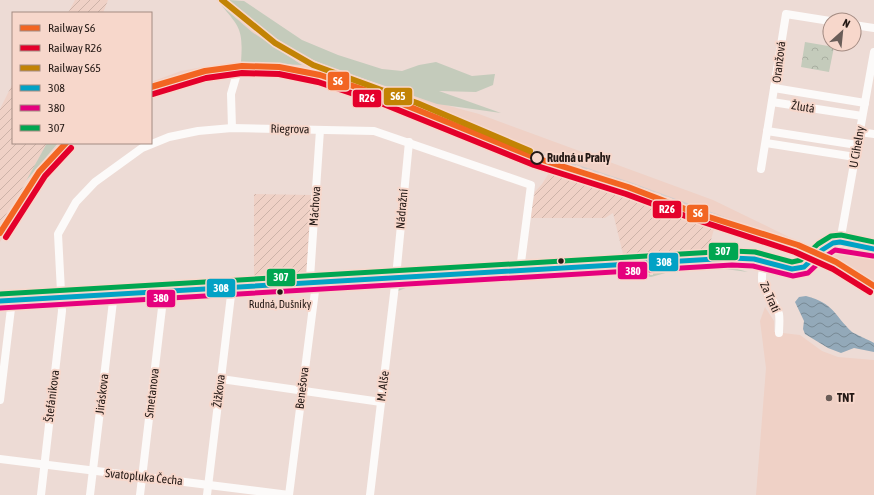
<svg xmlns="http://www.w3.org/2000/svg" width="874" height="495" font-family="'Asap Condensed',sans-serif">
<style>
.built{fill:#efd1c6}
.industrial{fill:url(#industrial-furrows)}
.green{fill:#c4cbbb}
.park{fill:url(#park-crowns)}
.water{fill:url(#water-waves)}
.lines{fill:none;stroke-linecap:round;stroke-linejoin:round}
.minor{stroke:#fcfaf9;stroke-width:8}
.major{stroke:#f5eff3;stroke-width:10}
.rail-casing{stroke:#d3cdcc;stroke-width:3.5}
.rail{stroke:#f7d7cb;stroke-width:2;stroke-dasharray:6;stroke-linecap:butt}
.bus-1-casing{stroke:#f7d7cb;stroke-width:8}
.bus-2-casing{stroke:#f7d7cb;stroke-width:8}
.bus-3-casing{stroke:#f7d7cb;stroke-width:8}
.bus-1{stroke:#02a2c5;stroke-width:5}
.bus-2{stroke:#e5007d;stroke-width:5}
.bus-3{stroke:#00a651;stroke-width:5}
.rail-1-casing{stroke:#f7d7cb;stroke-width:9}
.rail-2-casing{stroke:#f7d7cb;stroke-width:9}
.rail-3-casing{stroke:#f7d7cb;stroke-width:9}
.rail-1{stroke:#f26522;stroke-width:6}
.rail-2{stroke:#e4002b;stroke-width:6}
.rail-3{stroke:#c28305;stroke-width:6}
.stop-dot{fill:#f7d7cb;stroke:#241915;stroke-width:2}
.bus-dot{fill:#241915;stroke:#f7d7cb;stroke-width:1.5}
.poi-dot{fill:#6a5d58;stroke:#f7d7cb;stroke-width:1.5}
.labels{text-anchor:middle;stroke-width:4;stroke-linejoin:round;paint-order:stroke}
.bus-label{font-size:11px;fill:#241915;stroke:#f7d7cb}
.street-label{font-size:12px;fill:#241915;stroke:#f7d7cb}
.stop-label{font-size:12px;font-weight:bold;fill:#241915;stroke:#f7d7cb;text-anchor:start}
.poi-label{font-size:12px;font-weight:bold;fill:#241915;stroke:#f7d7cb;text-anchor:start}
.line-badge{stroke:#f7d7cb;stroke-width:1.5}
.badge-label{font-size:11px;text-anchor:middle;font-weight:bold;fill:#fff}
</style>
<defs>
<pattern id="industrial-furrows" width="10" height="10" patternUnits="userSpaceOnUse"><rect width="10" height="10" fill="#efd1c6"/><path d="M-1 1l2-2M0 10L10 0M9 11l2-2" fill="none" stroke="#cdb3a9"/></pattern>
<pattern id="park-crowns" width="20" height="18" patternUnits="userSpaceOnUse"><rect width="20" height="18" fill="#c4cbbb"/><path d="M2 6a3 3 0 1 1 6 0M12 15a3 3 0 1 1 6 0" fill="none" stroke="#a8aea0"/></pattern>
<pattern id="water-waves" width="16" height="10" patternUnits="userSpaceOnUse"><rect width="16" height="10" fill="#93a9b9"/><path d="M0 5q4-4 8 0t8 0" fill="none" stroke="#788995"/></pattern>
</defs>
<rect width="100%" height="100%" fill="#eddbd5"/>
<g class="built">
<polygon points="216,0 229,0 277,39 315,61 401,93 479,114 713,200 789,237 828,253 827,251 834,246 874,253 874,292 841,269 803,252 714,229 561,175 466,134 330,81 279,72 239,71 184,80 151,92 151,82 181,71 203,67 238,62 301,64 252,32"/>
<polygon points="59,143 72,143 43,175 0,242 0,224 35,169"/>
<polygon points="765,307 774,321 774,332 800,335 822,351 838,357 874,360 874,495 756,495 766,368 760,321"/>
</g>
<g class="industrial">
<polygon points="75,0 108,0 103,13 68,13"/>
<polygon points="13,83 13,143 47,143 24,185 0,224 0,109"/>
<polygon points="549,173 561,175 714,229 707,254 623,254 613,213 605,218 530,218 535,192 542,184"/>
<polygon points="254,194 311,195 307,276 254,279"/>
</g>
<g class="green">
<polygon points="229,0 244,1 302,40 338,55 382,69 402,71 419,65 436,62 472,76 495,74 493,85 476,92 439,91 501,113 437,104 330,67 306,57 277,39"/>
<path d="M221 5 252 32 302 65 241 62C243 31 241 28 221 5Z"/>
<polygon points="47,143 58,143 26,181"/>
<polygon points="727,266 748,272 725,269 669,272 651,277 634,274 408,287 398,291 399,282 516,277 629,269 643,271 644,273 650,273 650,275 653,275 653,273 673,268"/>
</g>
<polygon class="park" points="805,42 834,47 829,72 801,67"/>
<path class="water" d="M806 296C835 304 833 314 852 332 853 333 871 341 874 343V352L854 348 841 353 828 348 805 334 803 329 804 321 795 302 799 297Z"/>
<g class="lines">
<g class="minor">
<polyline points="854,25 874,28"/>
<polyline points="774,88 865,103"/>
<polyline points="772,102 862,116"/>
<polyline points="232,128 231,94 236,77"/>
<polyline points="767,131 857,145"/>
<polyline points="860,132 874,134"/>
<polyline points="766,143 855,157"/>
<polyline points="761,169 786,14 830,21"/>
<polyline points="840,242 874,52"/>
<path d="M765 262C755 292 772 291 779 314 780 320 779 327 779 333"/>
<polyline points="221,379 381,402"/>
<polyline points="0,400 12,300"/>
<polyline points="0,459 289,495"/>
<polyline points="41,495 62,311 58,234 76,202 95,182 142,148 169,137 198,131 232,128 374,131 531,185 520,270"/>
<polyline points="90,495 114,293"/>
<polyline points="140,495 164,291"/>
<polyline points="207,495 232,287"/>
<polyline points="289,495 315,291 310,278 320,130"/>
<polyline points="370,495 396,277 409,142"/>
</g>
<polyline class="major" points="0,301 732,258 754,259 792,269 804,267 822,250 833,243 840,242 874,249"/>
<g class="rail-casing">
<polyline id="rail" points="530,151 630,184 766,234"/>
</g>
<use href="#rail" class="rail"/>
<g class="bus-1-casing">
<polyline id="bus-1" points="0,301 732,258 754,259 792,269 804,267 822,250 833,243 840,242 874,249"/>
</g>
<g class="bus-2-casing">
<polyline id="bus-2" points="0,308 732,265 753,266 793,276 808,273 826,256 835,250 873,256"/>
</g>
<g class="bus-3-casing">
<polyline id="bus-3" points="0,294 732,251 755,252 792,262 801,260 818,244 831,236 841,235 874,242"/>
</g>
<use href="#bus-1" class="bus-1"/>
<use href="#bus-2" class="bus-2"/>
<use href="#bus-3" class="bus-3"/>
<g class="rail-1-casing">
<g id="rail-1">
<polyline points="151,87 205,71 242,66 279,67 320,75 383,96 536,158 628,187 693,212 798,245 836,262 874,286"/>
<polyline points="0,233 39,172 66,143"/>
</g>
</g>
<g class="rail-2-casing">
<g id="rail-2">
<polyline points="153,94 206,78 242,73 279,74 318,82 381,103 534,165 626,194 691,218 795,252 833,269 870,292"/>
<polyline points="6,237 45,176 71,148"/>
</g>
</g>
<g class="rail-3-casing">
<polyline id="rail-3" points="222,0 275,43 313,65 417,103 530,151"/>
</g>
<use href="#rail-1" class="rail-1"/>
<use href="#rail-2" class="rail-2"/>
<use href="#rail-3" class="rail-3"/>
</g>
<circle class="stop-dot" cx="537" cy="158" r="6"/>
<g class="bus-dot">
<circle cx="561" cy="261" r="3.5"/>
<circle cx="280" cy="292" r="3.5"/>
</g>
<circle class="poi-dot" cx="829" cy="398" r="4"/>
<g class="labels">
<g class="bus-label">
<text x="280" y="308">Rudná, Dušníky</text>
</g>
<g class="street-label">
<text transform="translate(779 62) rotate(-83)" y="4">Oranžová</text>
<text transform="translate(803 107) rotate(9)" y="4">Žlutá</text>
<text transform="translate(290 129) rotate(1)" y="4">Riegrova</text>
<text transform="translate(857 147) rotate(-80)" y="4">U Cihelny</text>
<text transform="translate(315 206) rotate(-86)" y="4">Máchova</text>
<text transform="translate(402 209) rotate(-85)" y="4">Nádražní</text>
<text transform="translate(770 297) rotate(66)" y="4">Za Tratí</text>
<text transform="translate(383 386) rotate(-83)" y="4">M. Alše</text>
<text transform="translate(302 388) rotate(-83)" y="4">Benešova</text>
<text transform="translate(219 391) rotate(-83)" y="4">Žižkova</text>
<text transform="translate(152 393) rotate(-83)" y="4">Smetanova</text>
<text transform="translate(102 394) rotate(-83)" y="4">Jiráskova</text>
<text transform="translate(52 396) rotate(-83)" y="4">Štefánikova</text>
<text transform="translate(144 477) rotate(6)" y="4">Svatopluka Čecha</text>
</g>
<g class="stop-label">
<text x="547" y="162">Rudná u Prahy</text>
</g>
<g class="poi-label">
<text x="837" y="402">TNT</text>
</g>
</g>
<g class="line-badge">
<rect x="327" y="71" width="23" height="20" rx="4" fill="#f26522"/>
<rect x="383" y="87" width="30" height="19" rx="4" fill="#c28305"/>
<rect x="352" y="89" width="30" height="19" rx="4" fill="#e4002b"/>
<rect x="652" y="200" width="30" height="19" rx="4" fill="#e4002b"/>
<rect x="686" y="204" width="23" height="19" rx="4" fill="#f26522"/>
<rect x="708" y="242" width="31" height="19" rx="4" fill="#00a651"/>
<rect x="648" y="252" width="31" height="20" rx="4" fill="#02a2c5"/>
<rect x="617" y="261" width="31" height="19" rx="4" fill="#e5007d"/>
<rect x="266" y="268" width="30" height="19" rx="4" fill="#00a651"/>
<rect x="206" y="278" width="30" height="20" rx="4" fill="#02a2c5"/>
<rect x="146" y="289" width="30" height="19" rx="4" fill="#e5007d"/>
</g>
<g class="badge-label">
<text x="338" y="85">S6</text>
<text x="398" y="100">S65</text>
<text x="367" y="102">R26</text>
<text x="667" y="213">R26</text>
<text x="698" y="217">S6</text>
<text x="723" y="255">307</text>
<text x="664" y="266">308</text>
<text x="633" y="275">380</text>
<text x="281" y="281">307</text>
<text x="221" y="292">308</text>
<text x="161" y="302">380</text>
</g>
<rect x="12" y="12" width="140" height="132" fill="#f7d7cb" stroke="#a38b82"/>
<rect x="20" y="25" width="20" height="6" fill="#f26522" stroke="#a38b82"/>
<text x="48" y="32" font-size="12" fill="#241915">Railway S6</text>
<rect x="20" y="45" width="20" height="6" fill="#e4002b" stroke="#a38b82"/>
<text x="48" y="52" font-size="12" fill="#241915">Railway R26</text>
<rect x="20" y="65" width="20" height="6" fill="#c28305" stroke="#a38b82"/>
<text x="48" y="72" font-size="12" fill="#241915">Railway S65</text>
<rect x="20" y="85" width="20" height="6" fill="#02a2c5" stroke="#a38b82"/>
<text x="48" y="92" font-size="12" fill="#241915">308</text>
<rect x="20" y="105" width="20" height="6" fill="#e5007d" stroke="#a38b82"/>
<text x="48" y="112" font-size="12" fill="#241915">380</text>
<rect x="20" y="125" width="20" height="6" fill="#00a651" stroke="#a38b82"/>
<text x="48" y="132" font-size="12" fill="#241915">307</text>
<g transform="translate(842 32) rotate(27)"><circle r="19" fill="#f7d7cb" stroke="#a38b82"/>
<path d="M0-3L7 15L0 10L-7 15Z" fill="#6a5d58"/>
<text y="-6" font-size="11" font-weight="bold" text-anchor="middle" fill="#241915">N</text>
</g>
</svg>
